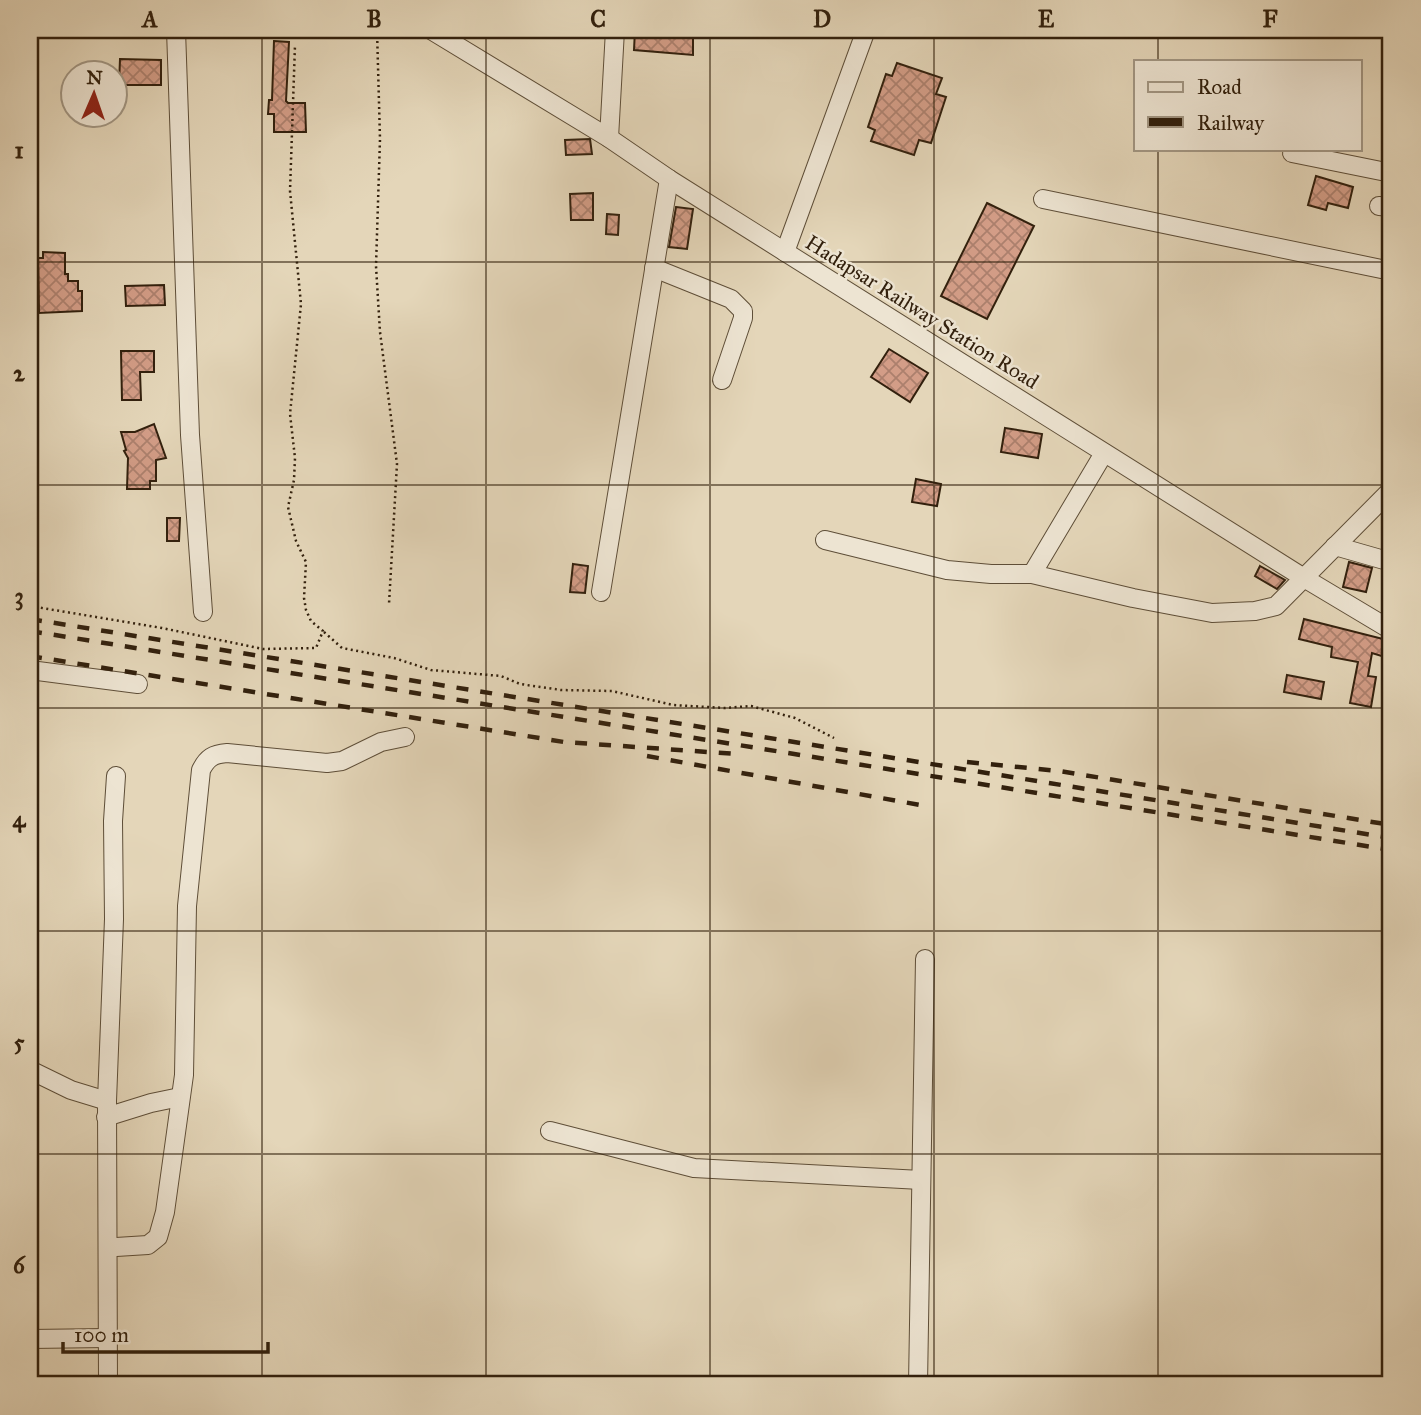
<svg xmlns="http://www.w3.org/2000/svg" width="1421" height="1415" font-family="'IM FELL Great Primer',serif">
<style>
.building{fill:url(#building-cross-hatch);stroke:#32200d;stroke-width:2}
.lines{fill:none;stroke-linecap:round;stroke-linejoin:round}
.minor-casing{stroke:#5e4e38;stroke-width:20}
.path{stroke:#32200d;stroke-width:2.5;stroke-dasharray:2 3.5;stroke-linecap:butt}
.minor{stroke:#ede4d2;stroke-width:18}
.rail{stroke:#32200d;stroke-width:4.5;stroke-dasharray:12 12;stroke-linecap:butt}
.grid{fill:none;stroke:#32200d;stroke-width:2;stroke-opacity:0.55}
.labels{text-anchor:middle;stroke-width:5;stroke-linejoin:round;paint-order:stroke}
.street-label{font-size:21px;fill:#32200d;stroke:#ede4d2}
.neatline{fill:none;stroke:#32200d;stroke-width:2.5}
.grid-label{font-size:23px;text-anchor:middle;font-weight:bold;fill:#32200d}
</style>
<defs>
<pattern id="building-cross-hatch" width="8" height="8" patternUnits="userSpaceOnUse" patternTransform="scale(1.75)"><rect width="8" height="8" fill="#d39d87"/><path d="M0 0l8 8M0 8l8-8" fill="none" stroke="#ac806d"/></pattern>
</defs>
<rect width="100%" height="100%" fill="#e4d6b9"/>
<filter id="stains"><feTurbulence type="fractalNoise" baseFrequency=".00286" numOctaves="4"/><feColorMatrix values="0 0 0 0 .2 0 0 0 0 .09 0 0 0 0 .02 0 0 0 .5 -.17"/></filter>
<radialGradient id="worn" r=".72"><stop offset=".6" stop-color="#630" stop-opacity="0"/><stop offset="1" stop-color="#630" stop-opacity=".3"/></radialGradient>
<g class="building">
<polygon points="635,30 693,30 693,55 634,50"/>
<polygon points="274,41 289,42 286,101 288,103 305,103 306,132 274,132 274,114 268,114 269,100 272,100"/>
<polygon points="120,59 161,60 161,85 119,85"/>
<polygon points="897,63 942,78 936,94 946,97 931,143 919,140 914,155 871,141 875,130 868,127 886,74 892,76"/>
<polygon points="590,139 592,154 566,155 565,140"/>
<polygon points="1316,176 1353,187 1348,208 1328,203 1326,210 1308,205"/>
<polygon points="593,193 593,220 571,220 570,194"/>
<polygon points="987,203 1034,226 987,319 941,296"/>
<polygon points="676,207 693,209 687,249 669,247"/>
<polygon points="607,214 619,215 618,235 606,234"/>
<polygon points="43,252 65,253 65,274 68,274 68,281 78,281 78,291 82,291 82,311 39,313 38,258 43,258"/>
<polygon points="164,285 165,305 126,306 125,286"/>
<polygon points="889,349 928,373 910,402 871,377"/>
<polygon points="121,351 154,351 154,372 140,372 141,400 122,400"/>
<polygon points="154,424 166,458 156,460 156,481 150,481 150,489 127,489 128,458 124,451 126,450 121,432 135,432"/>
<polygon points="1005,428 1042,434 1038,458 1001,452"/>
<polygon points="916,479 941,484 937,506 912,502"/>
<polygon points="167,518 180,518 179,541 167,541"/>
<polygon points="1349,562 1372,568 1366,592 1343,587"/>
<polygon points="573,564 588,566 585,593 570,592"/>
<polygon points="1260,566 1285,580 1277,589 1255,576"/>
<polygon points="1304,619 1391,641 1391,659 1372,653 1368,676 1376,677 1371,707 1350,703 1358,662 1331,657 1332,647 1299,639"/>
<polygon points="1287,675 1324,682 1321,699 1284,692"/>
</g>
<g class="lines">
<g class="minor-casing">
<g id="minor">
<polyline points="176,30 190,435 203,612"/>
<polyline points="431,30 609,138 669,179 1304,578 1391,630"/>
<polyline points="609,138 615,30"/>
<polyline points="1292,153 1391,173"/>
<polyline points="1043,199 1391,271"/>
<polyline points="1379,206 1391,207"/>
<polyline points="785,252 866,30"/>
<polyline points="654,268 731,299 743,311 743,318 722,380"/>
<polyline points="825,540 947,570 991,574 1032,574 1133,598 1212,613 1255,611 1276,606 1391,490"/>
<polyline points="1335,546 1391,562"/>
<polyline points="1032,574 1104,453"/>
<polyline points="601,592 669,179"/>
<polyline points="30,670 138,684"/>
<polyline points="30,1070 71,1090 107,1101"/>
<polyline points="106,1117 151,1103 180,1097"/>
<polyline points="550,1131 694,1168 921,1180"/>
<path d="M116 1247 148 1245 158 1237 165 1212 184 1075 187 906 201 770C207 758 213 754 227 753L327 763 342 761 381 742 405 737"/>
<polyline points="30,1339 107,1338"/>
<polyline points="108,1385 107,1101 114,919 113,821 116,776"/>
<polyline points="918,1385 925,959"/>
</g>
</g>
<g class="path">
<polyline points="377,30 380,139 376,266 380,332 397,464 389,604"/>
<polyline points="30,606 162,628 263,649 316,648 323,631 311,621 306,610 304,598 306,562 296,541 288,507 294,480 295,458 290,414 301,304 290,191 295,45"/>
<polyline points="324,632 342,648 394,658 431,670 501,676 520,684 561,690 612,691 673,705 725,708 751,706 795,718 834,738"/>
</g>
<use href="#minor" class="minor"/>
<g class="rail">
<polyline points="30,619 1391,838"/>
<polyline points="30,631 1391,850"/>
<polyline points="30,656 564,742 737,754"/>
<polyline points="647,756 920,805"/>
<polyline points="967,762 1059,771 1391,825"/>
</g>
</g>
<path class="grid" d="M262 30V1385M486 30V1385M710 30V1385M934 30V1385M1158 30V61M1158 149V1385M30 262H1391M30 485H1391M30 708H1391M30 931H1391M30 1154H1391"/>
<g class="labels">
<g class="street-label">
<text transform="translate(922 312) rotate(32)" y="7">Hadapsar Railway Station Road</text>
</g>
</g>
<rect width="1421" height="1415" fill="none" stroke="#e4d6b9" stroke-width="77"/>
<rect x="1134" y="60" width="228" height="91" fill="#ede4d2" stroke="#a29683" stroke-width="2"/>
<rect x="1148" y="82" width="35" height="10" fill="#ede4d2" stroke="#a29683" stroke-width="2"/>
<text x="1197" y="94" font-size="21" fill="#32200d">Road</text>
<rect x="1148" y="117" width="35" height="10" fill="#32200d" stroke="#a29683" stroke-width="2"/>
<text x="1197" y="130" font-size="21" fill="#32200d">Railway</text>
<g transform="translate(94 94) rotate(2)"><circle r="33" fill="#ede4d2" stroke="#a29683" stroke-width="2"/>
<path d="M0-5L12 26L0 18L-12 26Z" fill="#8f2418"/>
<text y="-10" font-size="19" font-weight="bold" text-anchor="middle" fill="#32200d">N</text>
</g>
<path d="M63 1342v10h205v-10" fill="none" stroke="#32200d" stroke-width="3.5"/>
<text x="74" y="1342" font-size="21" fill="#32200d" stroke="#ede4d2" stroke-width="5" paint-order="stroke">100 m</text>
<rect x="38" y="38" width="1344" height="1338" class="neatline"/>
<g class="grid-label">
<text x="150" y="27">A</text>
<text x="374" y="27">B</text>
<text x="598" y="27">C</text>
<text x="822" y="27">D</text>
<text x="1046" y="27">E</text>
<text x="1270" y="27">F</text>
<text x="19" y="158">1</text>
<text x="19" y="381">2</text>
<text x="19" y="604">3</text>
<text x="19" y="827">4</text>
<text x="19" y="1050">5</text>
<text x="19" y="1273">6</text>
</g>
<rect width="100%" height="100%" filter="url(#stains)"/>
<rect width="100%" height="100%" fill="url(#worn)"/>
</svg>
